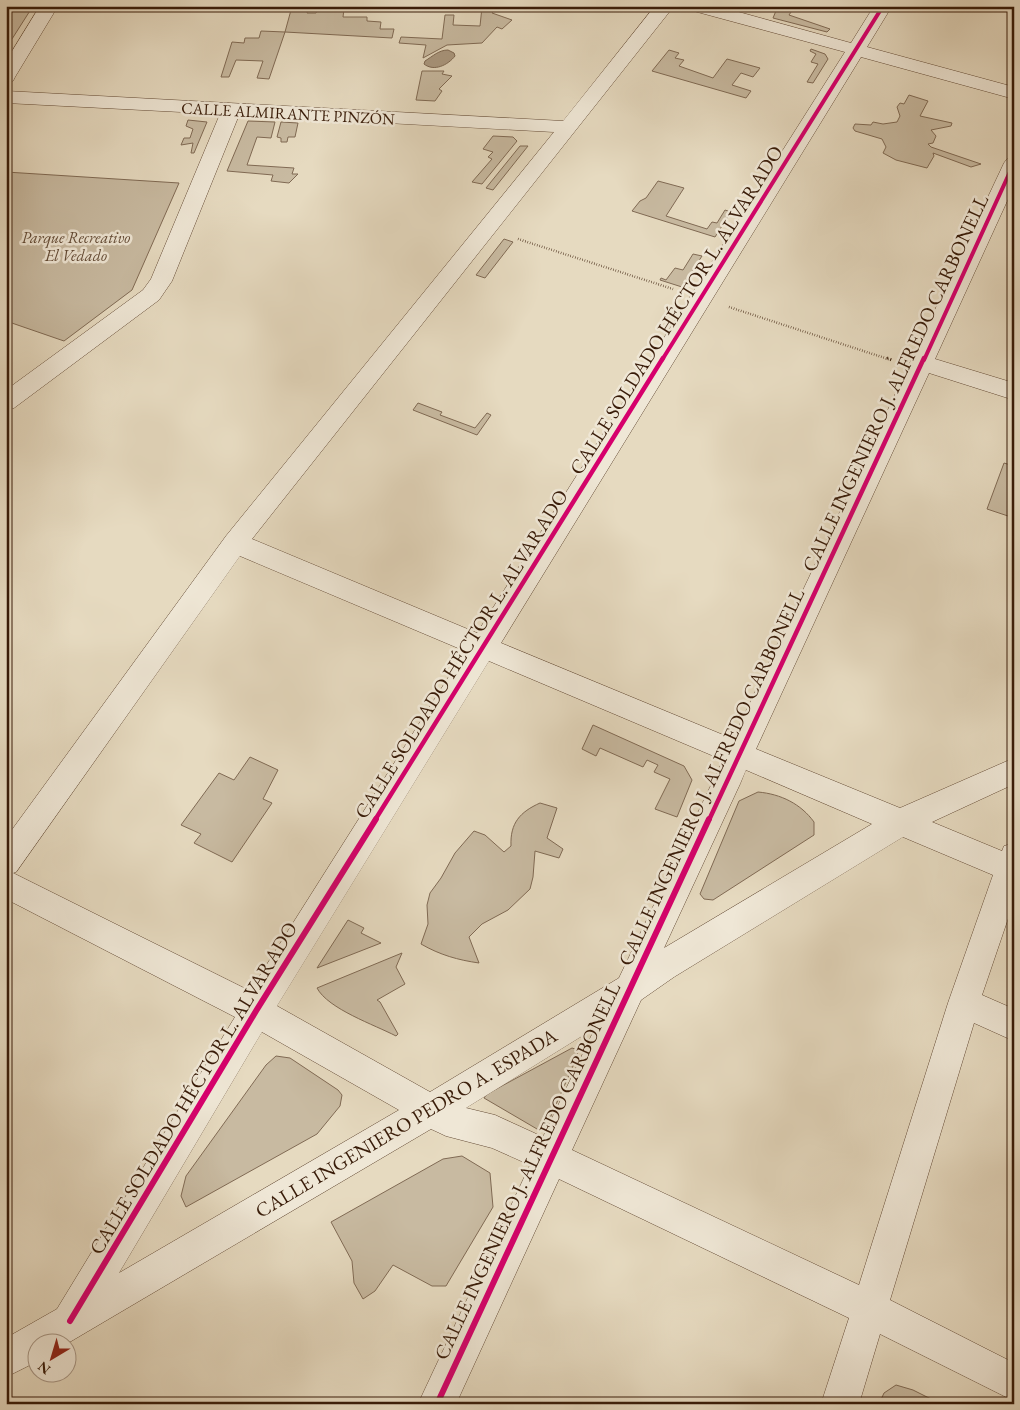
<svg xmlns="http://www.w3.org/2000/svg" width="1020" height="1410" font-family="'EB Garamond',serif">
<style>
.green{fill:#c8baa1;stroke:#806a54}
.water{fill:#ab9981;stroke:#7d6751}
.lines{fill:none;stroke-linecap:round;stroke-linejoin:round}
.street-casing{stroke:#644b36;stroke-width:1}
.path-far1{stroke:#381b08;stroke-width:2.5;stroke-dasharray:0.5 2;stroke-linecap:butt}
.path{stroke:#381b08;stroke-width:3;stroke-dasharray:1 2.5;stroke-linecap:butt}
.street{fill:#efe7d6;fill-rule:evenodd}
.cycleway-far2-casing{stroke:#efe7d6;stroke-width:6}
.cycleway-far1-casing{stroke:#efe7d6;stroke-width:8}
.cycleway-casing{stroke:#efe7d6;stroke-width:9}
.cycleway-far2{stroke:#d6006c;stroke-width:4}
.cycleway-far1{stroke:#d6006c;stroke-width:4.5}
.cycleway{stroke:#d6006c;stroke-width:6}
.labels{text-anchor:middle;stroke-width:5;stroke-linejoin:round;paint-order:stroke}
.far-street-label{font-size:16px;fill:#381b08;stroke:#efe7d6}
.far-park-label{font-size:16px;font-style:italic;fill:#634b36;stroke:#efe7d6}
.street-label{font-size:20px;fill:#381b08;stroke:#efe7d6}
</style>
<rect width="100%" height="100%" fill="#e6dac0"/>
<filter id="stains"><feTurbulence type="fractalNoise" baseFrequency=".004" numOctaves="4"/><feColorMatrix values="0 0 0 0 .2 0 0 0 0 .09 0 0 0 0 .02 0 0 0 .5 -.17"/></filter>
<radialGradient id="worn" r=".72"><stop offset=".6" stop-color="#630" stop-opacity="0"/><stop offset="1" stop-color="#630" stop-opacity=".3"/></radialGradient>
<g class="green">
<polygon points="6,6 33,6 12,39 6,39 6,30 12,19 6,18"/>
<polygon points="334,6 351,6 350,9 344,9 343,17 367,17 367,21 381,22 380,29 394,29 392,38 285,32 291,10 308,9 307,13 316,13 318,9 333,10"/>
<polygon points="498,6 492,13 512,20 502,29 497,27 482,43 447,45 423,58 426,45 399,43 401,37 442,39 445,15 454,15 453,25 480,26 482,7"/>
<polygon points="778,6 795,6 789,15 830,29 827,32 773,18"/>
<polygon points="261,31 285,32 269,79 257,78 263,61 236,60 229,77 221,77 232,42 244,43 245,38 259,38"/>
<polygon points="811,49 825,54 828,59 813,83 807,82 818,64 811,62 816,54 810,51"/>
<polygon points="669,50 679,53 675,58 684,60 679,66 713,78 727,59 760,68 753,77 741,73 732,85 751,91 746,98 652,71"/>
<polygon points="422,71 444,71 442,74 452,76 439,89 442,91 435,101 416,100"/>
<polygon points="909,95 928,101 920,116 952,123 951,126 931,130 936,136 933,143 928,144 931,147 981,164 971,167 933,153 934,156 927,168 896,160 883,153 886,147 882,139 855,131 853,128 855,124 871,125 873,122 883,124 897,122 900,116 897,107 900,103 904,104"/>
<polygon points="188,120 207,122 194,153 191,153 193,143 181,145 184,138 190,138 193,129 186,126"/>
<polygon points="248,121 275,122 271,138 257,137 247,165 294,168 292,174 298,174 289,183 271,181 273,175 227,171"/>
<polygon points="281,122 298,123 295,137 288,137 287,142 281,142 281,138 277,137"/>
<polygon points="493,136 513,137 517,141 482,184 472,182 492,159 488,157 493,152 483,149"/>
<polygon points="520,146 528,146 493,190 486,188"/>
<polygon points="6,172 179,183 132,290 64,341 6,321"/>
<polygon points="658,181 684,188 666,216 707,229 712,222 717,223 725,210 731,212 715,237 632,211 640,201 646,198"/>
<polygon points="504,239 513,242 485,278 476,275"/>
<polygon points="693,254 702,256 682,287 660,280 661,278 666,280 675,268 683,270"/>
<polygon points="418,403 442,412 440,415 475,428 487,413 491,415 477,435 413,410"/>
<polygon points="1004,463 1014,466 1014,518 987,509"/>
<polygon points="593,725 684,766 692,780 677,817 655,809 670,779 654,772 658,765 647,760 643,767 600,748 596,756 582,749"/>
<polygon points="250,757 278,770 263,799 272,803 232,862 194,843 201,834 181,825 219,773 234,780"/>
<path d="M758 792C781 794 801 804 814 822V835L713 900 704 899 700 894 739 801Z"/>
<path d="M540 803 557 808 547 838 563 849 559 858 535 851 533 877 530 889 508 910 482 924 469 937 479 963C458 960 440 955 421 944L428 924 427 905 430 893 441 878 455 853 474 831 485 835 504 852 511 846C510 823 520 812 540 803Z"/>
<polygon points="348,920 364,928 361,933 381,943 317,968"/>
<path d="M402 953 396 967 405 984 377 1000 380 1002 398 1034 396 1036C375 1025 328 1009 317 988Z"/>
<polygon points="572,1048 578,1050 577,1057 547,1125 542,1129 537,1129 484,1098 487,1094"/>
<polygon points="276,1056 290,1058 338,1090 342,1095 340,1106 317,1134 186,1207 181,1196 186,1176 266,1065"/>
<polygon points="462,1156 490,1173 493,1207 446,1286 432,1286 393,1265 375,1291 363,1299 354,1283 352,1261 331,1222 443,1159"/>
<polygon points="896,1385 913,1390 941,1404 879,1404 884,1393"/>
</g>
<path class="water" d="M448 50 454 53 455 56C448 65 434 72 424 64L425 61C433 56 439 50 448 50Z"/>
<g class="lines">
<g class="street-casing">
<g id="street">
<polygon points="40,6 58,6 15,77 13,81 6,83 6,61"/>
<path d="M655 6H674L252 539 477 633 845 52 690 10 687 6H717L851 43 874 6H892L867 47 1014 87V99L861 57 501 643 733 739 1004 163 1007 159 1014 157V186L935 359 1014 383V400L929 373 756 749 900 808 1014 758V784L932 822 1002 851 1004 846 1014 843V901L982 995 1014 1009V1041L974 1023 890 1300 1014 1363V1401L880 1334 859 1404H821L849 1318 559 1179 456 1404H418L530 1165 492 1148 446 1136 431 1129 68 1343 38 1342V1361L6 1377V1338L57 1309 235 1017 6 899V838L226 536 554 132 239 115 172 281 159 300 14 408 6 410V390L143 290 151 279 220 114 6 103V91L563 121ZM240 556 465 651 250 991 13 873 16 872ZM489 661 723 760 619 978 430 1092 277 1006ZM746 770 872 824 664 948 740 784ZM903 837 993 875 948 1003 859 1285 572 1150 641 1000 674 977ZM595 1028 543 1137 495 1115 466 1108ZM262 1032 399 1110 119 1273Z"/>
</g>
</g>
<g class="path-far1">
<polyline points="518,239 673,289"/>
<polyline points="729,307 891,360"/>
</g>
<polyline class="path" points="887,358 892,360"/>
<use href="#street" class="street"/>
<g class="cycleway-far2-casing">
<g id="cycleway-far2">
<polyline points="662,360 883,6"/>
<polyline points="924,360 1014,163"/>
</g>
</g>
<g class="cycleway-far1-casing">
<g id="cycleway-far1">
<polyline points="375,820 663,358"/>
<polyline points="709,820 924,358"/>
</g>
</g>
<g class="cycleway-casing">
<g id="cycleway">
<polyline points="70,1321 256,1011 376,819"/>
<polyline points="437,1404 709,819"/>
</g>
</g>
<use href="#cycleway-far2" class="cycleway-far2"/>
<use href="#cycleway-far1" class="cycleway-far1"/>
<use href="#cycleway" class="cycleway"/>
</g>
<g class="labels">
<g class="far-street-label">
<text transform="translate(288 113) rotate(3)" y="6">CALLE ALMIRANTE PINZÓN</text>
</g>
<g class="far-park-label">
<text x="76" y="243">Parque Recreativo<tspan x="76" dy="18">El Vedado</tspan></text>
</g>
<g class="street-label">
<text transform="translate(676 310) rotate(-58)" y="7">CALLE SOLDADO HÉCTOR L. ALVARADO</text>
<text transform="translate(895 383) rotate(-65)" y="7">CALLE INGENIERO J. ALFREDO CARBONELL</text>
<text transform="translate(461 654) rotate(-58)" y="7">CALLE SOLDADO HÉCTOR L. ALVARADO</text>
<text transform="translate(711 777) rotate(-65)" y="7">CALLE INGENIERO J. ALFREDO CARBONELL</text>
<text transform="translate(193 1088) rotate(-59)" y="7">CALLE SOLDADO HÉCTOR L. ALVARADO</text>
<text transform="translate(406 1123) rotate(-31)" y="7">CALLE INGENIERO PEDRO A. ESPADA</text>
<text transform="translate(527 1171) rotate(-65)" y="7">CALLE INGENIERO J. ALFREDO CARBONELL</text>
</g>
</g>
<rect width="1020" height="1410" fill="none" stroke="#e6dac0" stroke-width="25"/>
<rect x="8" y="8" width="1005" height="1395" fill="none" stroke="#381b08" stroke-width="2.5"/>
<rect x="12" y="12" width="995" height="1385" fill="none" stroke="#381b08"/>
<g transform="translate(52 1358) rotate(218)"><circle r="24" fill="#efe7d6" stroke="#a69584"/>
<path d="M0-4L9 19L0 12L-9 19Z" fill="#8f2418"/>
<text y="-8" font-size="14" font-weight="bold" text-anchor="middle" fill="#381b08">N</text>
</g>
<rect width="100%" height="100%" filter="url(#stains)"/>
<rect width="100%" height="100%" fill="url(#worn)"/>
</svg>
